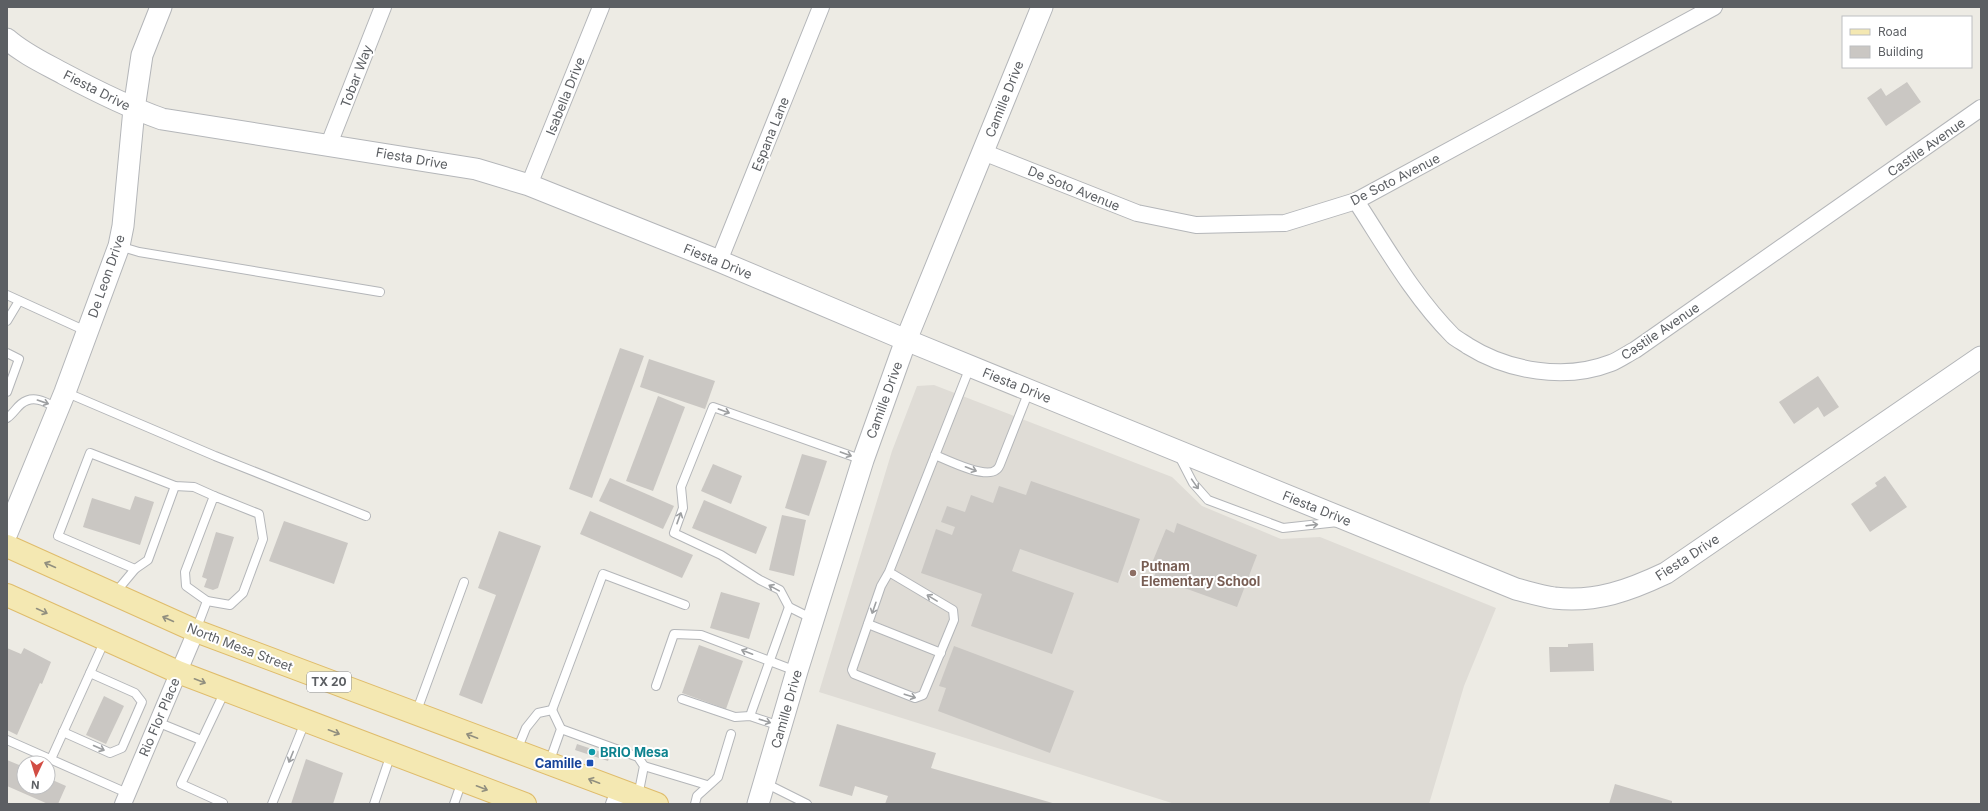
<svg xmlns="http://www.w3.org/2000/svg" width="1988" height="811" font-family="Inter,sans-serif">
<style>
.education{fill:#dfdcd6}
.building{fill:#cac7c3}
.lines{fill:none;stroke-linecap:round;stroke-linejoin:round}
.service-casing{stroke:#b4b6b9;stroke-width:10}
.minor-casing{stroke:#b4b6b9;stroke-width:18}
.tertiary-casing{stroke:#b4b6b9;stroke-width:23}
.primary-casing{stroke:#dfbc6b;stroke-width:24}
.service{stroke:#fff;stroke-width:8}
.minor{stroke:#fff;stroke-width:16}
.tertiary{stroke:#fff;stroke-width:21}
.primary{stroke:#f4e8b2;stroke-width:22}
.oneway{stroke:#9d9fa1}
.oneway2{stroke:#918f7f}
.education-dot{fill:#8d6e63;stroke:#fff;stroke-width:1.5}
.culture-dot{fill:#0f9aa8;stroke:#fff;stroke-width:1.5}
.transit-dot{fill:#1a4fb4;stroke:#fff;stroke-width:1.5}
.labels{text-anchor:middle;stroke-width:4;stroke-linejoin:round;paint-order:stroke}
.shield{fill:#fff;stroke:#8d8f92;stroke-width:1}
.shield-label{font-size:12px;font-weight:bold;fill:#5c5f63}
.street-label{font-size:13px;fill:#5c5f63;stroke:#fff}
.education-label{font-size:13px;font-weight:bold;fill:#785e54;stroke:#fff;text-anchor:start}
.culture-label{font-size:13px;font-weight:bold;fill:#0d838f;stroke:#fff;text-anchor:start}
.transit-label{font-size:13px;font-weight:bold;fill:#164399;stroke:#fff;text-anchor:end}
</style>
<rect width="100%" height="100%" fill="#edebe4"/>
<polygon class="education" points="934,385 1172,477 1202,506 1281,539 1320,537 1496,608 1464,686 1429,804 1175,804 819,692 892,451 917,386"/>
<g class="building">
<polygon points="1907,82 1921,102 1886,126 1867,98 1881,88 1886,96"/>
<polygon points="620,348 644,356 592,498 569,489"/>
<polygon points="649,359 715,381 705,409 640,387"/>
<polygon points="1818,376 1839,407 1824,417 1818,407 1794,424 1779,402"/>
<polygon points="658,396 685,407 653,491 626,481"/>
<polygon points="802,454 827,461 809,516 785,508"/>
<polygon points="713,464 742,476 731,504 701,491"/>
<polygon points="1885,476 1907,507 1870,532 1851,504 1877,486 1875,483"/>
<polygon points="610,478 674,506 663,529 599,501"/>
<polygon points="1031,481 1140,519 1118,583 1020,549 1012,571 1074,593 1052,654 971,626 982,594 921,573 936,529 952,535 955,527 941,522 947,506 965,512 971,495 993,503 999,486 1026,495"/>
<polygon points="135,496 154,502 140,545 83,527 92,498 130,510"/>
<polygon points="704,500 767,527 756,554 692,528"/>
<polygon points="590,511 693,555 682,578 580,534"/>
<polygon points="782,515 806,520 794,576 769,570"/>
<polygon points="284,521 348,543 334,584 269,561"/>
<polygon points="1177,523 1257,555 1237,607 1154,577 1158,566 1152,563 1166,529 1174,533"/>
<polygon points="499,531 541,546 482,704 459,695 496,595 478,588"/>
<polygon points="216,532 234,537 218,588 213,590 204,587 207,579 202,577"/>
<polygon points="721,592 760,603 749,639 710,628"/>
<polygon points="1593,643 1594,671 1550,672 1549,647 1568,647 1568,644"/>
<polygon points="699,645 743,661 726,709 682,693"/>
<polygon points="954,646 1074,691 1050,753 938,711 946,688 939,686"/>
<polygon points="7,648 21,654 24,648 51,662 42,684 40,683 17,735 7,730"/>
<polygon points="104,696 124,706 106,744 86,735"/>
<polygon points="837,724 936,753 931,768 1056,804 885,804 888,796 855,786 852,796 819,786"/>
<polygon points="577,744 610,755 608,761 575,750"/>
<polygon points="306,759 343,773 333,804 291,804"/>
<polygon points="7,760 24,767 24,787 48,787 48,778 66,786 58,804 48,804 7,786"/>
<polygon points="1615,784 1672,801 1672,804 1609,804"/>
</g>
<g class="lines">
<g class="service-casing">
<g id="service">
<polyline points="119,246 139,252 380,292"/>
<polyline points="7,295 86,331"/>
<polyline points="7,321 19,301"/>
<polyline points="7,353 19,359 7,392"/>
<polyline points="65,392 215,456 366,516"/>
<path d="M7 418C13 414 16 408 21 404 33 394 46 402 57 408"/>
<path d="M935 455C947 460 985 479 996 470 998 469 1000 465 1001 462L1029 391"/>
<polyline points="1179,456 1193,483 1208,500 1283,528 1338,522"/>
<polygon points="214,496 259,514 263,539 243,593 230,605 207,601 186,586 185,572"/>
<polyline points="135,569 148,560 175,486"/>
<polyline points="889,572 953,610 954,620 923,695 915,698 854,674 852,670 881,586 889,572 970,367"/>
<polyline points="115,593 135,569 58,536 90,453 175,486 194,487 214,496"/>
<polyline points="813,619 789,607 780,590 760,580 721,555 674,533 683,508 681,487 713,407 863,460"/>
<polyline points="868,624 941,653"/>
<polyline points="196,630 207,601"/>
<polyline points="656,686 674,634 701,635 796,671"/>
<polyline points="682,699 735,717 750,716 780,726"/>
<polyline points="552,710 603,574 685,605"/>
<polyline points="416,713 464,582"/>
<polyline points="750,716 789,607"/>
<polyline points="157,722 201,740"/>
<polyline points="561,729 638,757 644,766 638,796"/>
<polyline points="63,732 110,753 122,748 142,702 135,693 90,673"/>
<polyline points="7,740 127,793"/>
<polyline points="517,750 526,728 538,713 552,710 561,729 549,763"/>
<polyline points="51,759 105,640"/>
<polyline points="644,766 707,785"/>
<polyline points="765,783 807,804"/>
<polyline points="223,803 181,784 225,691"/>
<polyline points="272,804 305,722"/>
<polyline points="374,804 391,754"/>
<polyline points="454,804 462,781"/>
<polyline points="695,804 697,796 718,777 731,734"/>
</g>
</g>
<g class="minor-casing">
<g id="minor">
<polyline points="329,144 383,7"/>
<polyline points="983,152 1137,213 1196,225 1285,223 1356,201 1714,7"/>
<polyline points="529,185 601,7"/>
<path d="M1356 201C1386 247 1414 297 1453 336 1458 340 1464 343 1468 346 1508 371 1565 381 1611 363 1619 360 1627 354 1635 350L1981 108"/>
<polyline points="719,261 821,7"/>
<polyline points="123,804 196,631"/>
<polyline points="614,804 619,791"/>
</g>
</g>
<g class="tertiary-casing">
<g id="tertiary">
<path d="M7 39C24 54 44 63 64 74 96 91 128 107 162 119L476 169 529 185 719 261 906 340 1516 589C1528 592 1541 596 1554 598 1596 603 1630 590 1666 573L1981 357"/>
<polyline points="7,533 65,392 119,246 123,226 134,109 142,55 161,7"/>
<polyline points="758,804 797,671 863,460 906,340 1042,7"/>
</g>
</g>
<g class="primary-casing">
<g id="primary">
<polyline points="7,546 196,631 657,804"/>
<polyline points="7,595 178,672 525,804"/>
</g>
</g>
<use href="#service" class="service"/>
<use href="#minor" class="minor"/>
<use href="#tertiary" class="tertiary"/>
<use href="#primary" class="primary"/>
</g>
<defs><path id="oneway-shaft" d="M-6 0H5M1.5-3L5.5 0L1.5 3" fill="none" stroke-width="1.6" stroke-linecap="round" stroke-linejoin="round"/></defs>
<g class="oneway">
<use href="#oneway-shaft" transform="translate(43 402) rotate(19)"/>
<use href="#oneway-shaft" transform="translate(724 411) rotate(20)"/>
<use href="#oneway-shaft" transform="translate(846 454) rotate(20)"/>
<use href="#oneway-shaft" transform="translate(971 469) rotate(21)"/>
<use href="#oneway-shaft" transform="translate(1195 484) rotate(55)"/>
<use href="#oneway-shaft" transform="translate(679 518) rotate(-70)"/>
<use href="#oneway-shaft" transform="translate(1312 525) rotate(-7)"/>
<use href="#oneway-shaft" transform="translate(774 588) rotate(-151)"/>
<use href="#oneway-shaft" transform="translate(932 598) rotate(-149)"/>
<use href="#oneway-shaft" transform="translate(874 608) rotate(109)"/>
<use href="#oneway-shaft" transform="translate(747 652) rotate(-159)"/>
<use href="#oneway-shaft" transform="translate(910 696) rotate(18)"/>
<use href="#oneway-shaft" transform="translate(765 721) rotate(18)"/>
<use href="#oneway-shaft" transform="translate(99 748) rotate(24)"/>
<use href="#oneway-shaft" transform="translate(291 757) rotate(112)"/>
</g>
<g class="oneway2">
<use href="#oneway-shaft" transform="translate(50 565) rotate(-156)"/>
<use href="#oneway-shaft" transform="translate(42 611) rotate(25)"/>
<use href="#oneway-shaft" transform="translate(168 619) rotate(-156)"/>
<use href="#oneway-shaft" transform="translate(200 681) rotate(21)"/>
<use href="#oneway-shaft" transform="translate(334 732) rotate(21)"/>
<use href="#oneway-shaft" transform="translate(472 736) rotate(-159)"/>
<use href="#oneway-shaft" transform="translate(594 781) rotate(-159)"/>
<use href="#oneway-shaft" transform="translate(482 788) rotate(21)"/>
</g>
<circle class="education-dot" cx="1133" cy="573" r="4"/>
<circle class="culture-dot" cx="592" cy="752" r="4"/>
<rect class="transit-dot" x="586" y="759" width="8" height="8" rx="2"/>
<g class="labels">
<rect class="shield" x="307" y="672" width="44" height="20" rx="3"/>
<g class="shield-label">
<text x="329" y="686">TX 20</text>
</g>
<g class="street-label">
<text transform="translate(356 76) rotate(-69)" y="5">Tobar Way</text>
<text transform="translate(97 90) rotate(27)" y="5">Fiesta Drive</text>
<text transform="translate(565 96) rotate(-68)" y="5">Isabella Drive</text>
<text transform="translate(1004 99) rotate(-68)" y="5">Camille Drive</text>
<text transform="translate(770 134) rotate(-68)" y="5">Espana Lane</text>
<text transform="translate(1926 147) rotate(-35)" y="5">Castile Avenue</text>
<text transform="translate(412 158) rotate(10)" y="5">Fiesta Drive</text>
<text transform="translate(1395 179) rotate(-27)" y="5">De Soto Avenue</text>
<text transform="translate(1074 188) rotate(22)" y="5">De Soto Avenue</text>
<text transform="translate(718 261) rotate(22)" y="5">Fiesta Drive</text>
<text transform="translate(106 276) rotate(-71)" y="5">De Leon Drive</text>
<text transform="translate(1660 331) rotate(-34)" y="5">Castile Avenue</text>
<text transform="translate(1017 385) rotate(22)" y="5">Fiesta Drive</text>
<text transform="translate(884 400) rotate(-70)" y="5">Camille Drive</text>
<text transform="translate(1317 508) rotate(22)" y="5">Fiesta Drive</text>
<text transform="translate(1687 557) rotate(-33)" y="5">Fiesta Drive</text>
<text transform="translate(240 647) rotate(21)" y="5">North Mesa Street</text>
<text transform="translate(786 709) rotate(-74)" y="5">Camille Drive</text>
<text transform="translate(159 717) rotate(-67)" y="5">Rio Flor Place</text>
</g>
<g class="education-label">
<text x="1141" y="571">Putnam<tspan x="1141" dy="15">Elementary School</tspan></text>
</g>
<g class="culture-label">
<text x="600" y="757">BRIO Mesa</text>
</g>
<g class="transit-label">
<text x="582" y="768">Camille</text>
</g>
</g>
<rect width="1988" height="811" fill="none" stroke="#5c5f63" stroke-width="16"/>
<rect x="1842" y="16" width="130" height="52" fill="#ffffff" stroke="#bebfc1"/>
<rect x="1850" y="29" width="20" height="6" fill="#f4e8b2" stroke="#bebfc1"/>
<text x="1878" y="36" font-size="12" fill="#5c5f63">Road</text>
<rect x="1850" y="46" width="20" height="12" fill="#cac7c3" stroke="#bebfc1"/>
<text x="1878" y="56" font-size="12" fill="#5c5f63">Building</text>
<g transform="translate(36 775) rotate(184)"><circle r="19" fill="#ffffff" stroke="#bebfc1"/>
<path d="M0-3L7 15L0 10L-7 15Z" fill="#d24d44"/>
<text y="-6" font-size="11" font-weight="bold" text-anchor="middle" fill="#5c5f63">N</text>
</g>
</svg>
